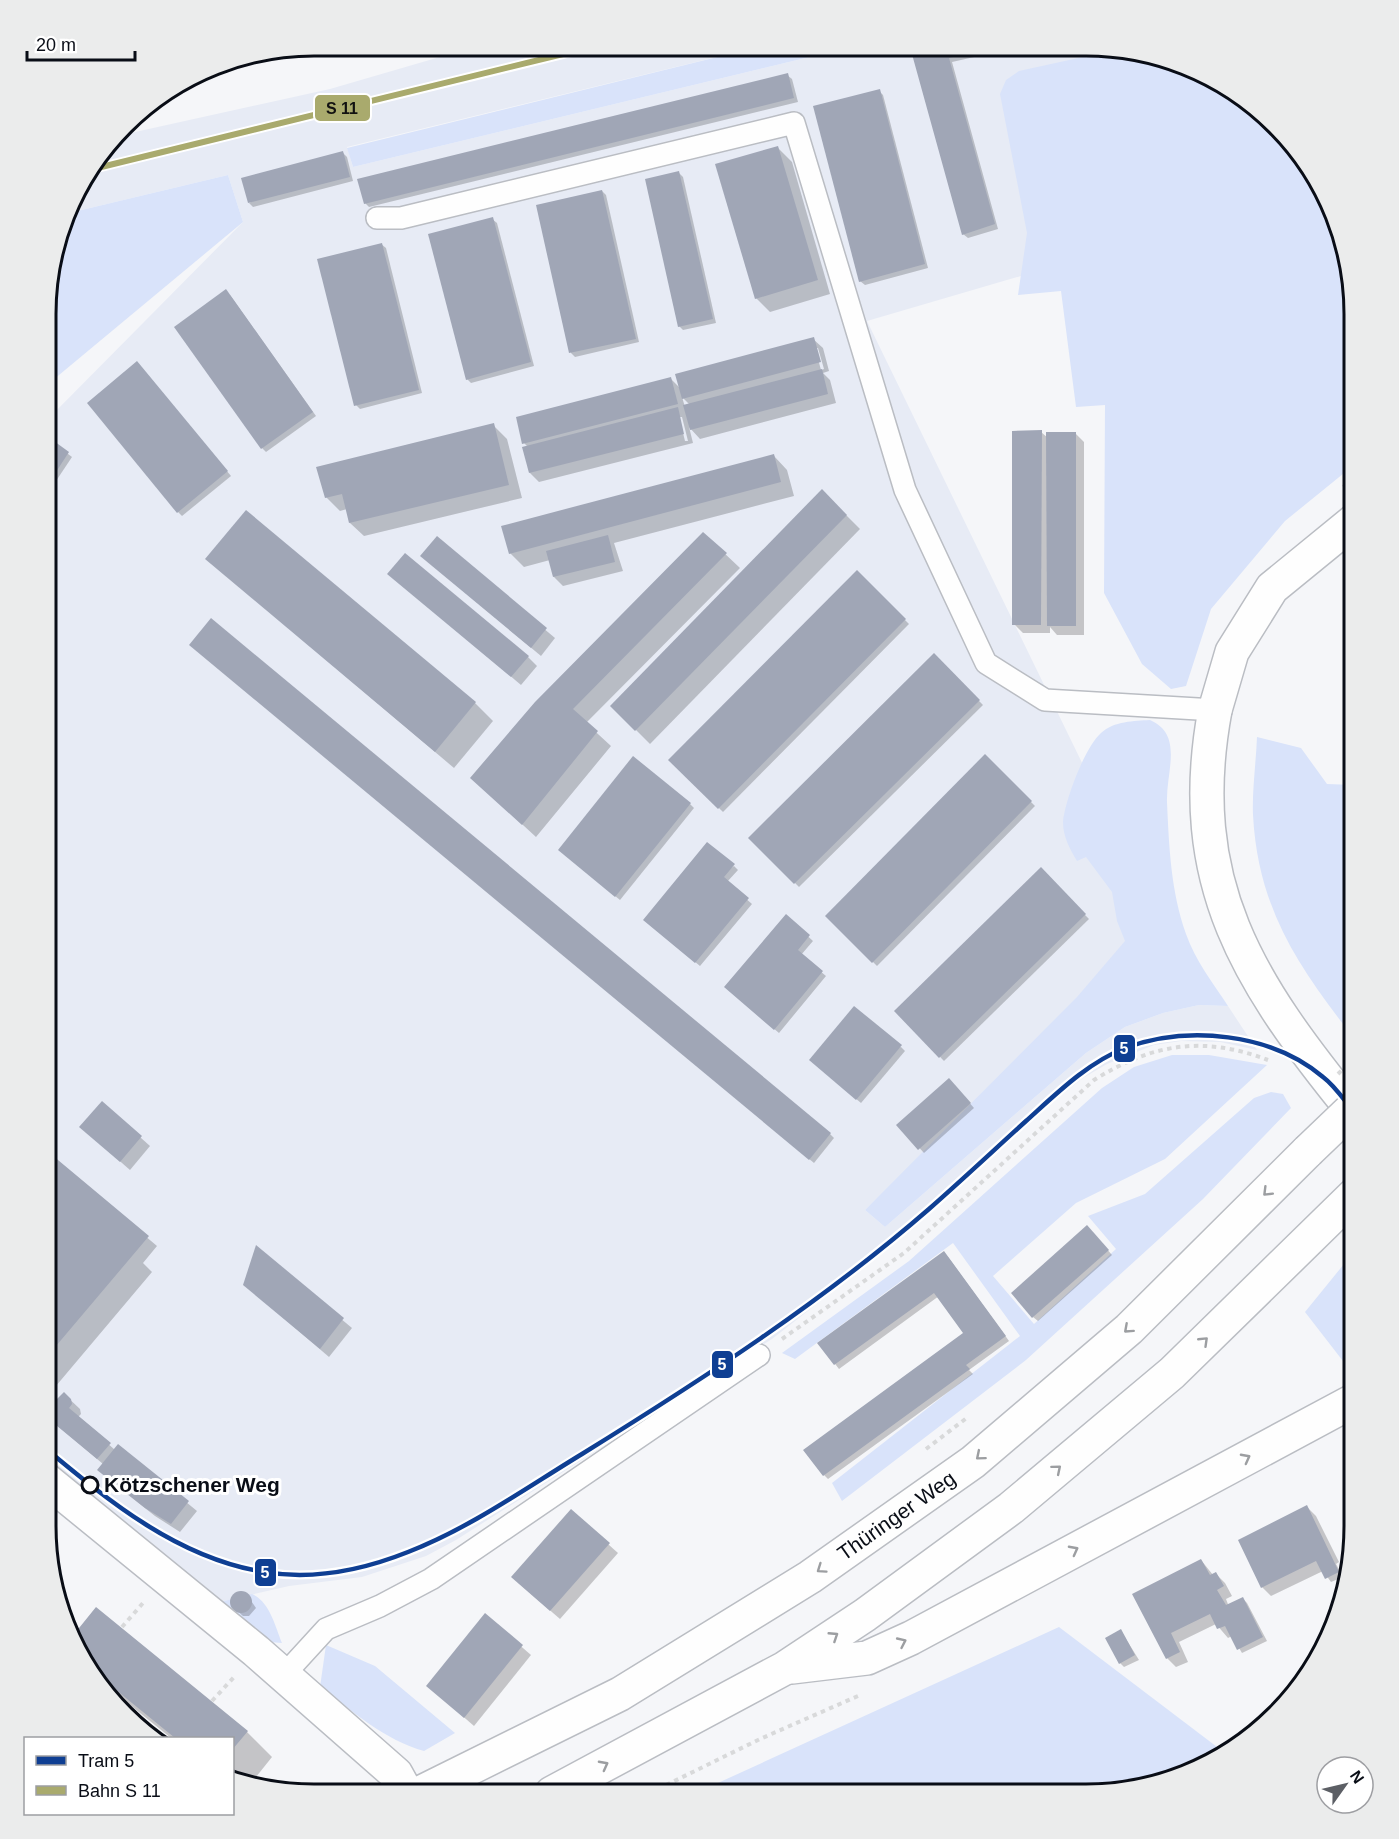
<svg xmlns="http://www.w3.org/2000/svg" width="1399" height="1839" font-family="Arial,sans-serif">
<style>
.built{fill:#e7ebf5}
.green{fill:#d9e3fa}
.shadow{fill:#0003;fill-rule:evenodd}
.building{fill:#a0a6b6}
.lines{fill:none;stroke-linecap:round;stroke-linejoin:round}
.service-casing{stroke:#babdc3;stroke-width:24}
.minor-casing{stroke:#babdc3;stroke-width:36}
.secondary-casing{stroke:#babdc3;stroke-width:36}
.primary-casing{stroke:#babdc3;stroke-width:36}
.path{stroke:#d8d9da;stroke-width:4;stroke-dasharray:4.5 4.5;stroke-linecap:butt}
.service{stroke:#fefefe;stroke-width:21}
.minor{stroke:#fefefe;stroke-width:33}
.secondary{stroke:#fefefe;stroke-width:33}
.primary{stroke:#fefefe;stroke-width:33}
.primary-bridge-casing{stroke:#babdc3;stroke-width:36;stroke-linecap:butt}
.path-bridge{stroke:#d8d9da;stroke-width:4;stroke-dasharray:4.5 4.5;stroke-linecap:butt}
.primary-bridge{stroke:#fefefe;stroke-width:33}
.rail-1-casing{stroke:#fff;stroke-width:10}
.rail-1{stroke:#a9aa6d;stroke-width:6}
.tram-1-casing{stroke:#fff;stroke-width:9}
.tram-1{stroke:#0f3f93;stroke-width:4.5}
.oneway{stroke:#9c9ea1}
.stop-dot{fill:#fff;stroke:#090d16;stroke-width:3}
.labels{text-anchor:middle;stroke-width:6;stroke-linejoin:round;paint-order:stroke}
.stop-label{font-size:21px;font-weight:bold;fill:#090d16;stroke:#fff;text-anchor:start}
.street-label{font-size:21px;fill:#090d16;stroke:#fff}
.rim{fill:none;stroke:#090d16;stroke-width:3}
.line-badge{stroke:#fff;stroke-width:2}
.badge-label{font-size:16px;text-anchor:middle;font-weight:bold;fill:#fff}
.pale-badge-label{font-size:16px;text-anchor:middle;font-weight:bold;fill:#111}
</style>
<rect width="100%" height="100%" fill="#f5f6f9"/>
<polygon class="built" points="481,45 762,46 347,147 353,167 851,47 1121,47 1150,55 1055,266 867,321 1160,923 865,1210 885,1227 1086,1053 1125,1027 1163,1013 1199,1005 1228,1006 1257,1050 1220,1042 1181,1041 1154,1045 1107,1064 1083,1078 1060,1096 914,1228 772,1339 456,1540 426,1556 362,1577 289,1586 220,1602 45,1465 47,420 243,222 228,175 69,213 81,179 117,136 330,89"/>
<g class="green">
<polygon points="762,46 851,47 353,167 347,148"/>
<polygon points="1124,48 1188,65 1249,100 1326,194 1354,313 1354,465 1285,521 1211,609 1186,686 1171,689 1142,664 1104,593 1105,405 1076,407 1061,291 1018,295 1027,233 1000,94 1006,80 1019,71"/>
<polygon points="228,175 243,222 47,385 47,278 69,213"/>
<path d="M1150 720C1184 735 1166 771 1167 802 1169 847 1171 892 1186 934 1195 960 1213 983 1228 1006L1199 1005 1163 1013 1125 1027 1086 1053 885 1227 865 1210 1077 997 1125 941 1117 921 1112 892 1086 857 1077 861C1070 849 1063 837 1063 822 1065 800 1085 747 1101 733 1114 721 1134 721 1150 720Z"/>
<path d="M1257 737 1301 748 1327 784 1354 785V1038C1298 967 1258 908 1253 815 1252 790 1256 763 1257 737Z"/>
<polygon points="1172,1055 1209,1055 1267,1065 1165,1159 1076,1203 993,1276 1034,1324 1116,1249 1088,1216 1145,1194 1254,1098 1271,1092 1283,1094 1291,1108 1203,1199 1026,1360 842,1501 832,1483 1020,1336 953,1243 795,1359 782,1353 909,1261 1102,1088 1134,1067"/>
<polygon points="1354,1258 1353,1374 1305,1312 1344,1264"/>
<path d="M252 1594C270 1602 275 1626 282 1643L269 1642 220 1602Z"/>
<polygon points="1059,1627 1225,1753 1205,1766 1086,1794 696,1793"/>
<path d="M326 1645 375 1666 455 1733 424 1751C384 1740 353 1711 320 1687Z"/>
</g>
<g class="shadow">
<polygon points="911,47 1019,47 952,62 998,229 968,238 963,234"/>
<polygon points="288,49 289,54 264,58 260,54"/>
<polygon points="219,64 220,69 204,72"/>
<polygon points="787,75 792,79 798,102 369,207 365,203"/>
<polygon points="879,91 883,95 928,268 865,285 860,281"/>
<polygon points="778,148 792,162 830,294 770,312 756,298"/>
<polygon points="343,153 347,157 353,181 253,207 249,203"/>
<polygon points="679,173 683,177 716,323 683,330 679,326"/>
<polygon points="602,191 606,195 639,342 575,357 571,353 537,206"/>
<polygon points="492,219 497,223 534,366 471,383 467,379"/>
<polygon points="381,244 386,248 422,393 360,409 356,405"/>
<polygon points="230,295 316,416 266,452 262,448"/>
<path d="M813 339 823 348 829 371 823 373 830 380 836 403 700 439 689 427 693 443 539 482 530 473 528 447 524 443 671 379 680 388ZM815 348H818L824 369 821 370ZM682 397 690 405 685 407ZM679 417H682L688 441H685Z"/>
<polygon points="141,367 231,476 182,516 178,512"/>
<polygon points="493,425 507,439 522,498 364,536 350,523 347,509 340,511 326,497"/>
<polygon points="1041,432 1048,438 1075,433 1084,442 1084,635 1057,635 1050,627 1050,633 1023,633 1014,624"/>
<polygon points="47,438 72,457 56,481 47,475"/>
<polygon points="774,456 787,470 794,496 614,543 623,571 563,586 554,577 550,560 524,567 510,553"/>
<polygon points="822,491 860,529 650,744 612,706"/>
<polygon points="704,534 740,568 586,723 611,746 536,837 472,778"/>
<polygon points="437,539 555,638 541,656 432,565"/>
<polygon points="207,559 475,703 493,721 454,768"/>
<polygon points="857,572 909,624 723,812 670,760"/>
<polygon points="389,574 528,657 537,666 521,685"/>
<polygon points="212,620 830,1134 834,1138 814,1163 195,648"/>
<polygon points="934,655 983,705 799,887 750,838"/>
<polygon points="985,756 1035,806 877,966 827,916"/>
<polygon points="690,804 694,808 620,900 564,854"/>
<polygon points="734,866 738,870 727,882 752,904 700,966 649,924"/>
<polygon points="1041,870 1089,919 944,1061 896,1011"/>
<polygon points="786,916 813,941 801,955 826,976 779,1033 730,991"/>
<polygon points="901,1047 905,1051 861,1103 815,1064"/>
<polygon points="953,1084 974,1108 924,1153 899,1125"/>
<polygon points="102,1103 150,1146 130,1170 91,1136"/>
<polygon points="46,1152 157,1246 143,1263 152,1272 45,1399"/>
<polygon points="1091,1231 1112,1255 1038,1321 1033,1317"/>
<polygon points="256,1248 352,1328 329,1357 245,1285"/>
<polygon points="948,1257 1009,1341 969,1370 973,1374 828,1479 824,1475 965,1334 939,1296 839,1369 819,1343"/>
<polygon points="64,1394 80,1409 81,1414 78,1417 115,1450 118,1446 197,1511 180,1532 155,1516 108,1479 99,1470 103,1464 45,1415"/>
<polygon points="1307,1507 1316,1516 1339,1562 1336,1564 1343,1577 1331,1582 1323,1571 1271,1596 1262,1587"/>
<polygon points="571,1511 618,1553 560,1619 522,1586"/>
<polygon points="1201,1560 1213,1575 1216,1574 1225,1583 1232,1596 1226,1599 1229,1607 1243,1599 1247,1603 1267,1641 1242,1653 1232,1636 1228,1638 1216,1624 1179,1642 1188,1662 1176,1667 1167,1658 1134,1595"/>
<polygon points="239,1592 245,1592 256,1608 249,1616 243,1616 233,1607 231,1601"/>
<polygon points="97,1609 247,1732 272,1757 252,1782 232,1774 232,1738 171,1738 93,1675 72,1640"/>
<polygon points="485,1615 531,1655 474,1726 428,1686"/>
<polygon points="1121,1631 1139,1660 1124,1667 1120,1663"/>
</g>
<g class="building">
<polygon points="910,47 995,47 949,58 995,224 962,235"/>
<polygon points="788,73 794,98 364,204 357,179"/>
<polygon points="880,89 925,264 859,282 813,106"/>
<polygon points="778,146 818,280 755,299 715,164"/>
<polygon points="343,151 350,177 248,203 241,178"/>
<polygon points="679,171 713,319 678,327 645,179"/>
<polygon points="602,190 636,339 569,353 536,205"/>
<polygon points="493,217 531,362 466,380 428,234"/>
<polygon points="382,243 419,390 354,406 317,259"/>
<polygon points="226,289 313,412 261,449 174,327"/>
<polygon points="814,337 821,362 682,399 675,374"/>
<polygon points="137,361 228,471 177,513 87,403"/>
<polygon points="822,369 828,394 690,430 683,405"/>
<polygon points="671,377 678,404 522,444 516,417"/>
<polygon points="678,407 684,434 529,473 522,447"/>
<polygon points="494,423 509,485 349,523 342,494 325,498 316,467"/>
<polygon points="1042,430 1041,625 1012,625 1012,431"/>
<polygon points="1046,432 1076,432 1076,626 1047,626"/>
<polygon points="47,436 69,452 52,478 47,475"/>
<polygon points="774,454 781,482 509,554 501,526"/>
<polygon points="822,489 847,515 635,731 610,706"/>
<polygon points="246,510 476,702 435,752 205,559"/>
<polygon points="703,532 727,553 573,709 598,731 522,825 470,778 535,702"/>
<polygon points="608,535 615,562 553,577 546,551"/>
<polygon points="437,536 547,628 531,648 420,556"/>
<polygon points="405,553 529,656 511,677 387,574"/>
<polygon points="857,570 906,619 718,809 668,760"/>
<polygon points="211,618 831,1133 809,1160 189,645"/>
<polygon points="934,653 980,700 794,884 748,838"/>
<polygon points="985,754 1032,801 872,963 825,916"/>
<polygon points="633,756 691,803 615,897 558,850"/>
<polygon points="707,842 735,864 724,877 749,898 695,963 643,920"/>
<polygon points="1041,867 1086,914 939,1058 894,1011"/>
<polygon points="786,914 810,935 798,950 823,971 774,1030 724,987"/>
<polygon points="854,1006 902,1045 856,1100 809,1060"/>
<polygon points="949,1078 971,1103 918,1150 896,1125"/>
<polygon points="102,1101 142,1136 120,1162 79,1127"/>
<polygon points="46,1150 149,1236 45,1359 46,1176"/>
<polygon points="1087,1225 1109,1250 1032,1318 1011,1293"/>
<polygon points="256,1245 344,1318 320,1349 243,1285"/>
<polygon points="944,1251 1006,1336 966,1365 970,1369 823,1476 803,1450 963,1333 934,1293 834,1365 817,1343"/>
<polygon points="64,1392 71,1399 72,1404 69,1408 111,1443 97,1459 45,1416 45,1411"/>
<polygon points="118,1444 189,1501 171,1524 145,1508 97,1470"/>
<polygon points="1307,1505 1339,1572 1325,1579 1316,1561 1261,1588 1238,1540"/>
<polygon points="571,1509 610,1543 550,1611 511,1577"/>
<polygon points="1201,1559 1210,1575 1216,1572 1224,1586 1217,1590 1226,1605 1243,1597 1263,1637 1237,1650 1225,1626 1217,1629 1210,1614 1171,1633 1180,1652 1166,1659 1132,1594"/>
<circle cx="241" cy="1602" r="11"/>
<polygon points="96,1607 248,1731 232,1750 232,1738 175,1738 89,1668 71,1638"/>
<polygon points="485,1613 523,1645 464,1718 426,1686"/>
<polygon points="1121,1629 1135,1655 1119,1664 1105,1638"/>
</g>
<g class="lines">
<g class="service-casing">
<g id="service">
<polyline points="377,218 401,218 794,123 905,490 986,663 1045,700 1215,710"/>
<polyline points="283,1676 326,1629 380,1606 431,1579 759,1355"/>
</g>
</g>
<g class="minor-casing">
<polyline id="minor" points="45,1479 256,1651 396,1774 406,1792"/>
</g>
<g class="secondary-casing">
<path id="secondary" d="M1215 710C1183 883 1249 983 1354 1112"/>
</g>
<g class="primary-casing">
<g id="primary">
<polyline points="1215,710 1232,652 1272,588 1354,521"/>
<polyline points="792,1667 867,1658 911,1638 1353,1401"/>
<path id="s1" d="M422 1792 620 1694 810 1577 973 1462 1129 1329 1308 1151"/>
<polyline points="552,1793 785,1668 865,1615 1011,1508 1172,1373 1354,1195"/>
</g>
</g>
<g class="path">
<polyline points="1343,487 1354,480"/>
<path d="M782 1339 904 1253 1094 1080C1152 1044 1202 1035 1268 1060"/>
<polyline points="926,1449 968,1417"/>
<polyline points="122,1627 143,1603"/>
<polyline points="212,1701 234,1677"/>
<polyline points="650,1793 760,1739 858,1696"/>
</g>
<use href="#service" class="service"/>
<use href="#minor" class="minor"/>
<use href="#secondary" class="secondary"/>
<use href="#primary" class="primary"/>
<g class="primary-bridge-casing">
<polyline id="primary-bridge" points="1308,1151 1354,1107"/>
</g>
<polyline class="path-bridge" points="1338,1074 1354,1058"/>
<use href="#primary-bridge" class="primary-bridge"/>
<g class="rail-1-casing">
<polyline id="rail-1" points="89,170 596,46"/>
</g>
<use href="#rail-1" class="rail-1"/>
<g class="tram-1-casing">
<path id="tram-1" d="M45 1448C110 1502 178 1558 264 1572 312 1580 363 1570 408 1552 470 1528 526 1488 582 1454 703 1379 822 1302 929 1209 962 1180 994 1150 1026 1121 1056 1094 1087 1063 1125 1048 1188 1025 1271 1033 1323 1077 1335 1086 1344 1100 1354 1112"/>
</g>
<use href="#tram-1" class="tram-1"/>
</g>
<defs><path id="oneway-chevron" d="M-2-3.5L2.5 0L-2 3.5" fill="none" stroke-width="1.6" stroke-linecap="round" stroke-linejoin="round" transform="scale(1.5)"/></defs>
<g class="oneway">
<use href="#oneway-chevron" transform="translate(1267 1192) rotate(135)"/>
<use href="#oneway-chevron" transform="translate(1128 1329) rotate(138)"/>
<use href="#oneway-chevron" transform="translate(1204 1341) rotate(-44)"/>
<use href="#oneway-chevron" transform="translate(980 1456) rotate(140)"/>
<use href="#oneway-chevron" transform="translate(1246 1458) rotate(-28)"/>
<use href="#oneway-chevron" transform="translate(1057 1469) rotate(-40)"/>
<use href="#oneway-chevron" transform="translate(1074 1550) rotate(-28)"/>
<use href="#oneway-chevron" transform="translate(821 1569) rotate(145)"/>
<use href="#oneway-chevron" transform="translate(834 1636) rotate(-33)"/>
<use href="#oneway-chevron" transform="translate(902 1642) rotate(-25)"/>
<use href="#oneway-chevron" transform="translate(604 1765) rotate(-28)"/>
</g>
<circle class="stop-dot" cx="90" cy="1485" r="8"/>
<g class="labels">
<g class="stop-label">
<text x="104" y="1492">Kötzschener Weg</text>
</g>
<g class="street-label">
<text dy="7" stroke="none"><textPath href="#s1" startOffset="550">Thüringer Weg</textPath></text>
</g>
</g>
<path d="M0 0H1399V1839H0ZM314 56H1086A258 258 0 0 1 1344 314V1526A258 258 0 0 1 1086 1784H314A258 258 0 0 1 56 1526V314A258 258 0 0 1 314 56Z" fill="#ebecec" fill-rule="evenodd"/>
<path class="rim" d="M314 56H1086A258 258 0 0 1 1344 314V1526A258 258 0 0 1 1086 1784H314A258 258 0 0 1 56 1526V314A258 258 0 0 1 314 56Z"/>
<g class="line-badge">
<rect x="314" y="94" width="57" height="28" rx="6" fill="#a9aa6d"/>
<rect x="1113" y="1034" width="23" height="29" rx="6" fill="#0f3f93"/>
<rect x="711" y="1350" width="23" height="29" rx="6" fill="#0f3f93"/>
<rect x="254" y="1558" width="23" height="29" rx="6" fill="#0f3f93"/>
</g>
<g class="badge-label">
<text x="1124" y="1054">5</text>
<text x="722" y="1370">5</text>
<text x="265" y="1578">5</text>
</g>
<g class="pale-badge-label">
<text x="342" y="114">S 11</text>
</g>
<rect x="24" y="1737" width="210" height="78" fill="#ffffff" stroke="#9d9ea2" stroke-width="1.5"/>
<rect x="36" y="1756" width="30" height="9" fill="#0f3f93" stroke="#9d9ea2" stroke-width="1.5"/>
<text x="78" y="1767" font-size="18" fill="#090d16">Tram 5</text>
<rect x="36" y="1786" width="30" height="9" fill="#a9aa6d" stroke="#9d9ea2" stroke-width="1.5"/>
<text x="78" y="1797" font-size="18" fill="#090d16">Bahn S 11</text>
<g transform="translate(1345 1785) rotate(56)"><circle r="28" fill="#ffffff" stroke="#9d9ea2" stroke-width="1.5"/>
<path d="M0-4.5L10 22L0 15L-10 22Z" fill="#5c5f65"/>
<text y="-9" font-size="16" font-weight="bold" text-anchor="middle" fill="#090d16">N</text>
</g>
<path d="M27 51v9h108v-9" fill="none" stroke="#090d16" stroke-width="3"/>
<text x="36" y="51" font-size="18" fill="#090d16" stroke="#ffffff" stroke-width="4.5" paint-order="stroke">20 m</text>
</svg>
